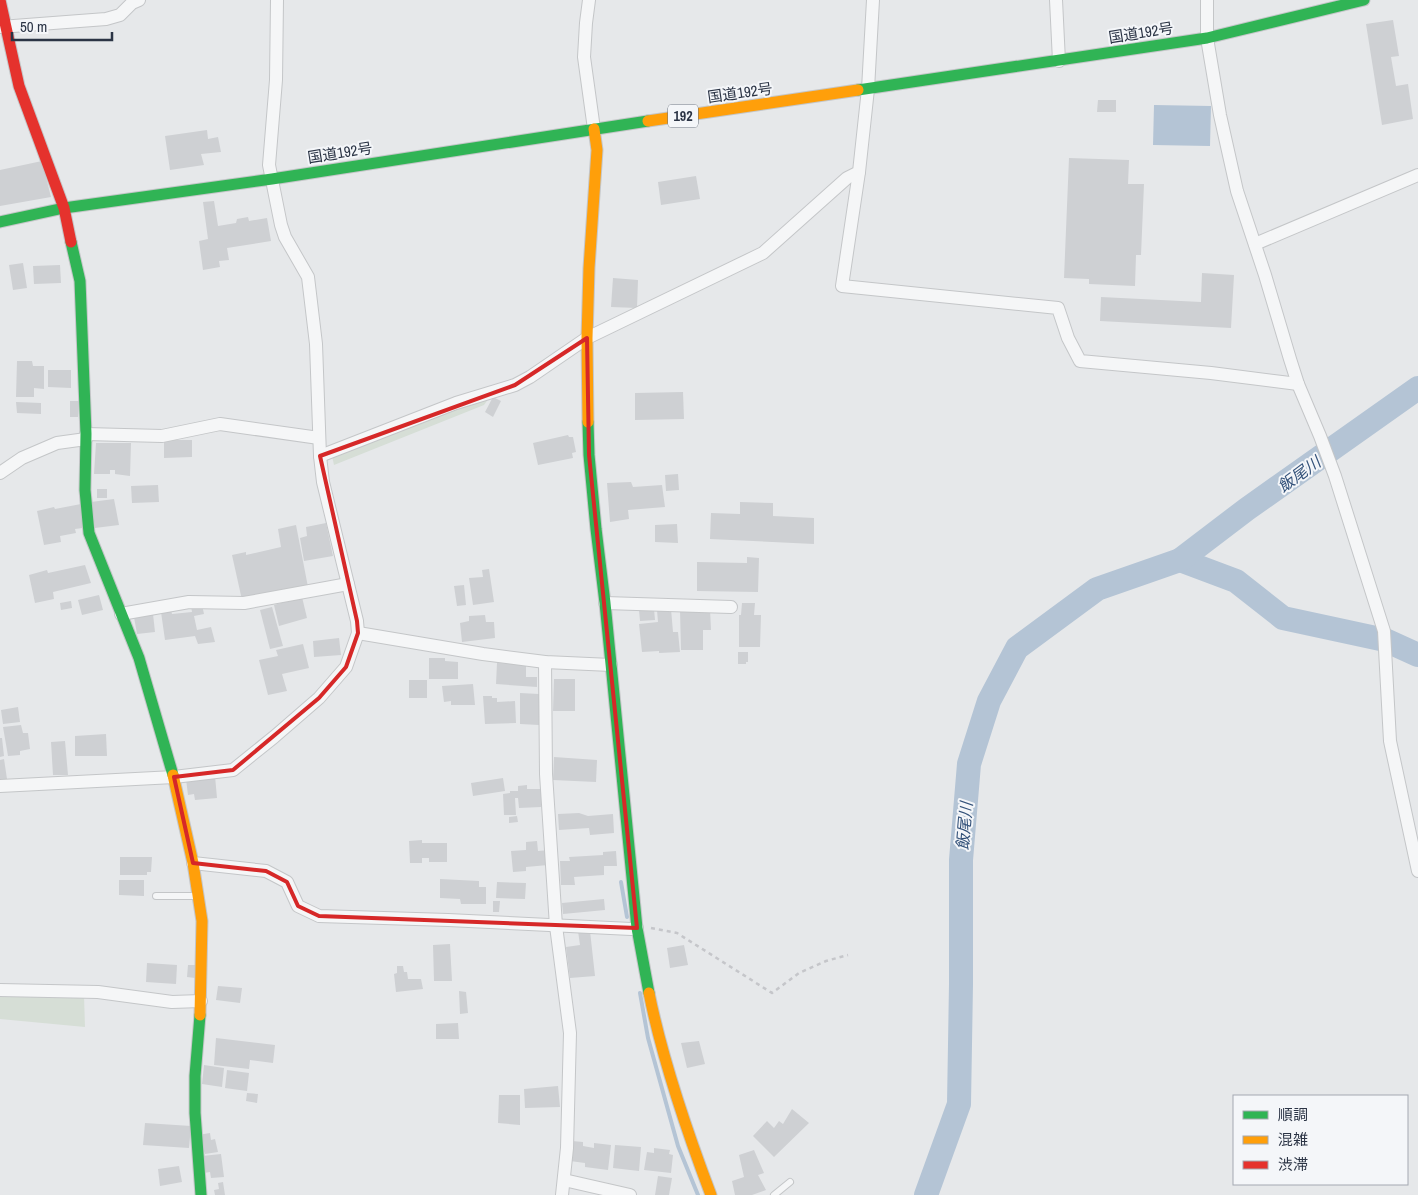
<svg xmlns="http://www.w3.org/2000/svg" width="1418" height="1195" font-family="'Archivo Narrow','Noto Sans JP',sans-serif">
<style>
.green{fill:#d6ded6}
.water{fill:#b4c4d5}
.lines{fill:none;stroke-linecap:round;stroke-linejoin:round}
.stream{stroke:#b4c4d5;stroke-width:4}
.river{stroke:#b4c4d5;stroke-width:24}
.building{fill:#ced0d3}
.lane-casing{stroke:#c4c6c8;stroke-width:8}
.street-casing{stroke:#c4c6c8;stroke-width:14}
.fast-casing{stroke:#c4c6c8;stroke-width:13}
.slow-casing{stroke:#c4c6c8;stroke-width:13}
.jam-casing{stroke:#c4c6c8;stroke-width:13}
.path{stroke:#c5c6ca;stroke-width:2.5;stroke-dasharray:4 4;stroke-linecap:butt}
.lane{stroke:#f5f6f7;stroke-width:6}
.street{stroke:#f5f6f7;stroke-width:12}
.fast{stroke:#30b455;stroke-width:11}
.slow{stroke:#ff9f0a;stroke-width:11}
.jam{stroke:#e5322d;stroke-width:11}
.marked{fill:none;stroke:#d62828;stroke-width:4;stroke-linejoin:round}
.labels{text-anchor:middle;stroke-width:4;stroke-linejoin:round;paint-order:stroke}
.shield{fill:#f4f6f9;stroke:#676e7b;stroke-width:1}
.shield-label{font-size:14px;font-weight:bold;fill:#2b3445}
.street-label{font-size:15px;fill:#2b3445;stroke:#f4f6f9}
.water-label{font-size:16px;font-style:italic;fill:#34527a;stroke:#f4f6f9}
</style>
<rect width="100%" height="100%" fill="#e6e8ea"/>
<g class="green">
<polygon points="489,398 484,405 334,465 332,456 459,407"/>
<polygon points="0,994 84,996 85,1027 0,1019"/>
</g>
<polygon class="water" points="1154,105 1211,106 1210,146 1153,145"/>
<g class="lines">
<g class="stream">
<polyline points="621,882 627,917"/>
<polyline points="640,993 648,1038 678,1146 698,1195"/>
</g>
<g class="river">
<polyline points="1180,560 1236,581 1283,618 1385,640 1418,655"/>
<polyline points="926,1195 959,1104 961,984 961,860 969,764 989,701 1017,648 1097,589 1180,560 1247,509 1418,388"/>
</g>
</g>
<g class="building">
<polygon points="1393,20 1399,56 1391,57 1396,86 1408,84 1413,119 1382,125 1366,24"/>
<polygon points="1098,100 1116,100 1116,112 1097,112"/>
<polygon points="207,130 208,139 218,137 221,152 201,154 204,165 170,170 165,136"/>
<polygon points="1069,158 1129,160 1128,184 1144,184 1141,255 1136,255 1135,286 1089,284 1089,279 1064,278"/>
<polygon points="42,161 51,197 0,206 0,170"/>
<polygon points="696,176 700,199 661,205 658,182"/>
<polygon points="214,201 218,226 236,223 237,219 248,217 249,221 267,218 271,241 227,248 229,260 219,261 220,267 203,270 199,241 208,239 203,202"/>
<polygon points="23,263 27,288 13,290 9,265"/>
<polygon points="60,265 61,283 34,284 33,266"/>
<polygon points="1202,273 1234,275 1231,328 1100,321 1101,297 1201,302"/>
<polygon points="613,278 638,280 637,308 611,307"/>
<polygon points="17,361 32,361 33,366 44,366 44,389 34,388 34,397 16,397"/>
<polygon points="48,370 71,370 71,388 48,387"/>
<polygon points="683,392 684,419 635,420 635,393"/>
<polygon points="493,397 501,401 493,417 485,412"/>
<polygon points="70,401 79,401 78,417 70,417"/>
<polygon points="16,402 41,403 41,414 17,413"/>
<polygon points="568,435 569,437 573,437 576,452 572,453 573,458 538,465 533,443"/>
<polygon points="164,440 192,440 192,457 164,458"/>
<polygon points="96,443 131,443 130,476 115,474 115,470 110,470 110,474 94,474"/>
<polygon points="678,474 679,490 666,491 665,475"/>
<polygon points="631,482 633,487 662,485 665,507 628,510 629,519 610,522 607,483"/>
<polygon points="158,485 159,502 132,503 131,486"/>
<rect x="97" y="489" width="10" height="9"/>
<polygon points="114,499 119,525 95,528 91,502"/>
<polygon points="740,502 773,503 773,516 814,518 814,544 710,539 711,513 740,514"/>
<polygon points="81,504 83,528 75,529 76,533 60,536 61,542 44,545 37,511 54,507 55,509"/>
<polygon points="326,523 333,556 304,561 300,538 307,536 306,527"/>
<polygon points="677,524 678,543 655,542 655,525"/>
<polygon points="296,525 308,587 242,600 232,555 246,552 246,555 281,547 278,529"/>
<polygon points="747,557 759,558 758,592 697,591 697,562 747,563"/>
<polygon points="85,565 91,583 53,592 54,599 35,603 29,575 47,570 48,573"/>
<polygon points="489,569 494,602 473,605 469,578 483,577 482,570"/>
<polygon points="464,585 466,605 457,606 454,586"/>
<polygon points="99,595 103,610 82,615 78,600"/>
<polygon points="302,597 307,618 279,626 274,605"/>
<polygon points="71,601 72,608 61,610 60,603"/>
<polygon points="742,603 755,603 754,615 761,615 760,647 739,647 739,615 741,615"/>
<polygon points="202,605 204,614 194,616 197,630 211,627 215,642 198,644 195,636 165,640 161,612 171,610 172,614 192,612 191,606"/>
<polygon points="272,607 283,646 270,649 260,610"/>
<polygon points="654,609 655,620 640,621 639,610"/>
<polygon points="671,609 673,632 678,632 680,652 659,653 659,651 642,652 639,624 658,622 657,610"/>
<polygon points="710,609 711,630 703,630 703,650 681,650 680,610"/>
<polygon points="153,614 155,632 137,634 134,617"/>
<polygon points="485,615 486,622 494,622 495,638 462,642 460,623 469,621 469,616"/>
<polygon points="339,638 341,655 314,657 313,641"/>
<polygon points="303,644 309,668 282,674 287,691 268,695 259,660 278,656 276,650"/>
<polygon points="738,652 748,652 748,662 746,662 746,664 738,664"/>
<polygon points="429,658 445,658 445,661 458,662 458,679 429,679"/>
<polygon points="497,663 526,664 526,677 537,677 537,687 496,684"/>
<polygon points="554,679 575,679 575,711 553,711"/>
<rect x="409" y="680" width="18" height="18"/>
<polygon points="473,684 475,705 451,705 451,701 444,702 442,686"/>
<polygon points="520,693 539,694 539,725 520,724"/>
<polygon points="483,696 492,696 492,698 497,698 497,702 515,701 516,723 485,724"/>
<polygon points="18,707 20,722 3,724 1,710"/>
<polygon points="21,725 23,733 28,733 30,749 20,751 20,755 8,756 3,727"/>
<polygon points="106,734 107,756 75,756 75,736"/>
<polygon points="0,738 2,738 4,756 0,757"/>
<polygon points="65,741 68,775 53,775 51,742"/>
<polygon points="554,757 597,760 596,782 553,780"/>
<polygon points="4,759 7,779 0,779 0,760"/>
<polygon points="215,776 217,798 195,800 194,794 188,795 186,779"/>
<polygon points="503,778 505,791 473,796 471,783"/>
<polygon points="527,785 527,789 541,789 541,807 519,808 518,798 515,798 516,815 504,815 503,794 510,793 510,791 518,791 518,786"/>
<polygon points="579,813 588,816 613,814 614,833 590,835 589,828 559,830 558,814"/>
<polygon points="517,816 518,822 509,823 509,817"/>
<polygon points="422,840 422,843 447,843 447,862 429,862 429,858 422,858 422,863 410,863 409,841"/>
<polygon points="537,841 538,851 549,850 548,865 526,867 526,871 513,872 511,851 526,850 526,842"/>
<polygon points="616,851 617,866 604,866 604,875 574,877 575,885 561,885 560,861 570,861 569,857 603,855 603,852"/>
<polygon points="120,857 152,857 151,872 147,872 147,875 120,875"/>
<polygon points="440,879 479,881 479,887 486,887 486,904 461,904 460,899 440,898"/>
<polygon points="119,880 144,880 144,896 119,895"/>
<polygon points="497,882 526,883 525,899 496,898"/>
<polygon points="604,899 605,910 563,914 562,903"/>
<polygon points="493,901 500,901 499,912 493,912"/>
<polygon points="578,931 590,931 595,976 570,978 566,947 580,945"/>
<polygon points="450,944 452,981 434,981 433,945"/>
<polygon points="684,945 688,965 670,968 667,948"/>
<polygon points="147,963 177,965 176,984 146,982"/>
<polygon points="188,965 196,965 195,978 187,977"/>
<polygon points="397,966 403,966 404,972 407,972 408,979 421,979 423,989 396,992 394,974 397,973"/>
<polygon points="218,986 242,988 240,1003 216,1000"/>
<polygon points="459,991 466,992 468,1013 460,1014"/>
<polygon points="458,1023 459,1039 436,1039 436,1024"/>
<polygon points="216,1038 275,1045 273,1063 250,1060 249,1069 214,1065"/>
<polygon points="699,1041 705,1064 687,1068 681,1043"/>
<polygon points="204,1065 224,1068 222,1087 202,1084"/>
<polygon points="227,1070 249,1073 247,1091 225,1088"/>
<polygon points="558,1086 560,1107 525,1108 524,1089"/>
<polygon points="247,1093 258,1094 257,1103 246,1101"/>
<polygon points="499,1095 520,1095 520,1125 498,1123"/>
<polygon points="792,1109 809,1123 774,1157 753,1136 767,1121 774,1128 779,1121 783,1124"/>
<polygon points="145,1123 191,1126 189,1148 143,1145"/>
<polygon points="210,1133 211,1140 215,1139 218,1152 205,1154 198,1135"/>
<polygon points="572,1141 583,1142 583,1146 594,1148 594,1143 611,1145 608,1170 585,1167 585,1163 570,1161"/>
<polygon points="615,1145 641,1147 639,1171 613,1168"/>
<polygon points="654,1148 670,1150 669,1154 673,1155 671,1173 644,1170 647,1152 654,1153"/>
<polygon points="754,1150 764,1173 758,1175 766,1190 752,1195 735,1195 732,1181 744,1177 739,1155"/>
<polygon points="221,1154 224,1177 211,1178 210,1172 204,1173 202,1156"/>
<polygon points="179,1166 182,1182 160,1186 158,1169"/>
<polygon points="658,1176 672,1178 669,1195 655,1195"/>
<polygon points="223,1182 225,1195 215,1195 214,1190 219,1189 218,1183"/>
</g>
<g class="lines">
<g class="lane-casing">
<g id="lane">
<polyline points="156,896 197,896"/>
<polyline points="774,1195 790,1182"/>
</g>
</g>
<g class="street-casing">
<g id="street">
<polyline points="589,0 586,23 584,57 594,129"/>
<polyline points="1056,0 1059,61"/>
<polyline points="1207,0 1207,38 1220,115 1237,191 1265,275 1290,359 1298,384 1320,436 1335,476 1384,631 1390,741 1418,871"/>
<polyline points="0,27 106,19 120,15 132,3 139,0"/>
<polyline points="859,172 842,286 1058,308 1068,338 1080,361 1211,373 1298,384"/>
<polyline points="1255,244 1418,175"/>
<polyline points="86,434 162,436 220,424 319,438"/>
<polyline points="320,456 456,403 515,385 530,377 587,338 763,253 847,178 859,172 868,89 873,0"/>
<polyline points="0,473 22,458 57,443 86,439"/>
<polyline points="605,603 731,607"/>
<polyline points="121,614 189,602 244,603 348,584"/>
<polyline points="358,633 483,654 545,662 611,665"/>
<polyline points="545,662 546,774 556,926 570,1033 567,1148 562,1195"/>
<polyline points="0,786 174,777 233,770 274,737 319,698 346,667 358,633 357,621 323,482 320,456 316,344 308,277 285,237 281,225 269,165 276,80 277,0"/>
<polyline points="193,863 266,871 287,882 298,906 319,916 448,920 631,929 637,928"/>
<polyline points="0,990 98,992 172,1002 201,1001"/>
<polyline points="564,1180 630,1195"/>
</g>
</g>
<g class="fast-casing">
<g id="fast">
<polyline points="858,90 1207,38 1364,0"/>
<polyline points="0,222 64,208 272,179 648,121"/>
<polyline points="71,242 80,281 86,434 85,490 89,533 139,658 173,775"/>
<polyline points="588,422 589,455 596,529 605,603 637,928 649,993"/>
<polyline points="200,1015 195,1076 195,1113 201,1195"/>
</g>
</g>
<g class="slow-casing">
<g id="slow">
<polyline points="648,121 858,90"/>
<polyline points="588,422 587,338 589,268 597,150 594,129"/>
<polyline points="173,775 193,863 202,921 200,1015"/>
<path d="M649 993C663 1062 686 1129 711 1195"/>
</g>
</g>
<g class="jam-casing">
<polyline id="jam" points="0,0 19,86 64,208 71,242"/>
</g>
<polyline class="path" points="651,928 677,933 772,993 799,973 826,961 848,955"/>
<use href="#lane" class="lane"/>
<use href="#street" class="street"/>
<use href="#fast" class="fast"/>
<use href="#slow" class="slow"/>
<use href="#jam" class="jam"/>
</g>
<path class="marked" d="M587 338 589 455 637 928 319 916 298 906 287 882 266 871 193 863 174 777 233 770 319 698 346 667 358 633 357 621 320 456 515 385Z"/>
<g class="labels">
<rect class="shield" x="668" y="104.5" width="30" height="23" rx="4"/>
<g class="shield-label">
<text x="683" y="121">192</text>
</g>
<g class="street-label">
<text transform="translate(1141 33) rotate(-9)" y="5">国道192号</text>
<text transform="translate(740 93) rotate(-8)" y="5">国道192号</text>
<text transform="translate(340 153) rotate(-9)" y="5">国道192号</text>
</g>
<g class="water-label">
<text transform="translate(1299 474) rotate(-36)" y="6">飯尾川</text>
<text transform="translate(964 826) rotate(-85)" y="6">飯尾川</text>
</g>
</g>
<rect x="1233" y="1095" width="175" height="90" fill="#f4f6f9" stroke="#a4a8b1"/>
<rect x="1243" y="1111" width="25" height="8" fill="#30b455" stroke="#a4a8b1"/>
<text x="1278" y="1120" font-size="15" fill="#2b3445">順調</text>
<rect x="1243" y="1136" width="25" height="8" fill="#ff9f0a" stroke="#a4a8b1"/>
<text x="1278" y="1145" font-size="15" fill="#2b3445">混雑</text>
<rect x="1243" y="1161" width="25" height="8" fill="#e5322d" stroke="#a4a8b1"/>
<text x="1278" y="1170" font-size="15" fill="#2b3445">渋滞</text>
<path d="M12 32v8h100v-8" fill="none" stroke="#2b3445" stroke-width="2.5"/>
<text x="20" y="32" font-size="15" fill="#2b3445" stroke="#f4f6f9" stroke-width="4" paint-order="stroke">50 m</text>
</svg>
